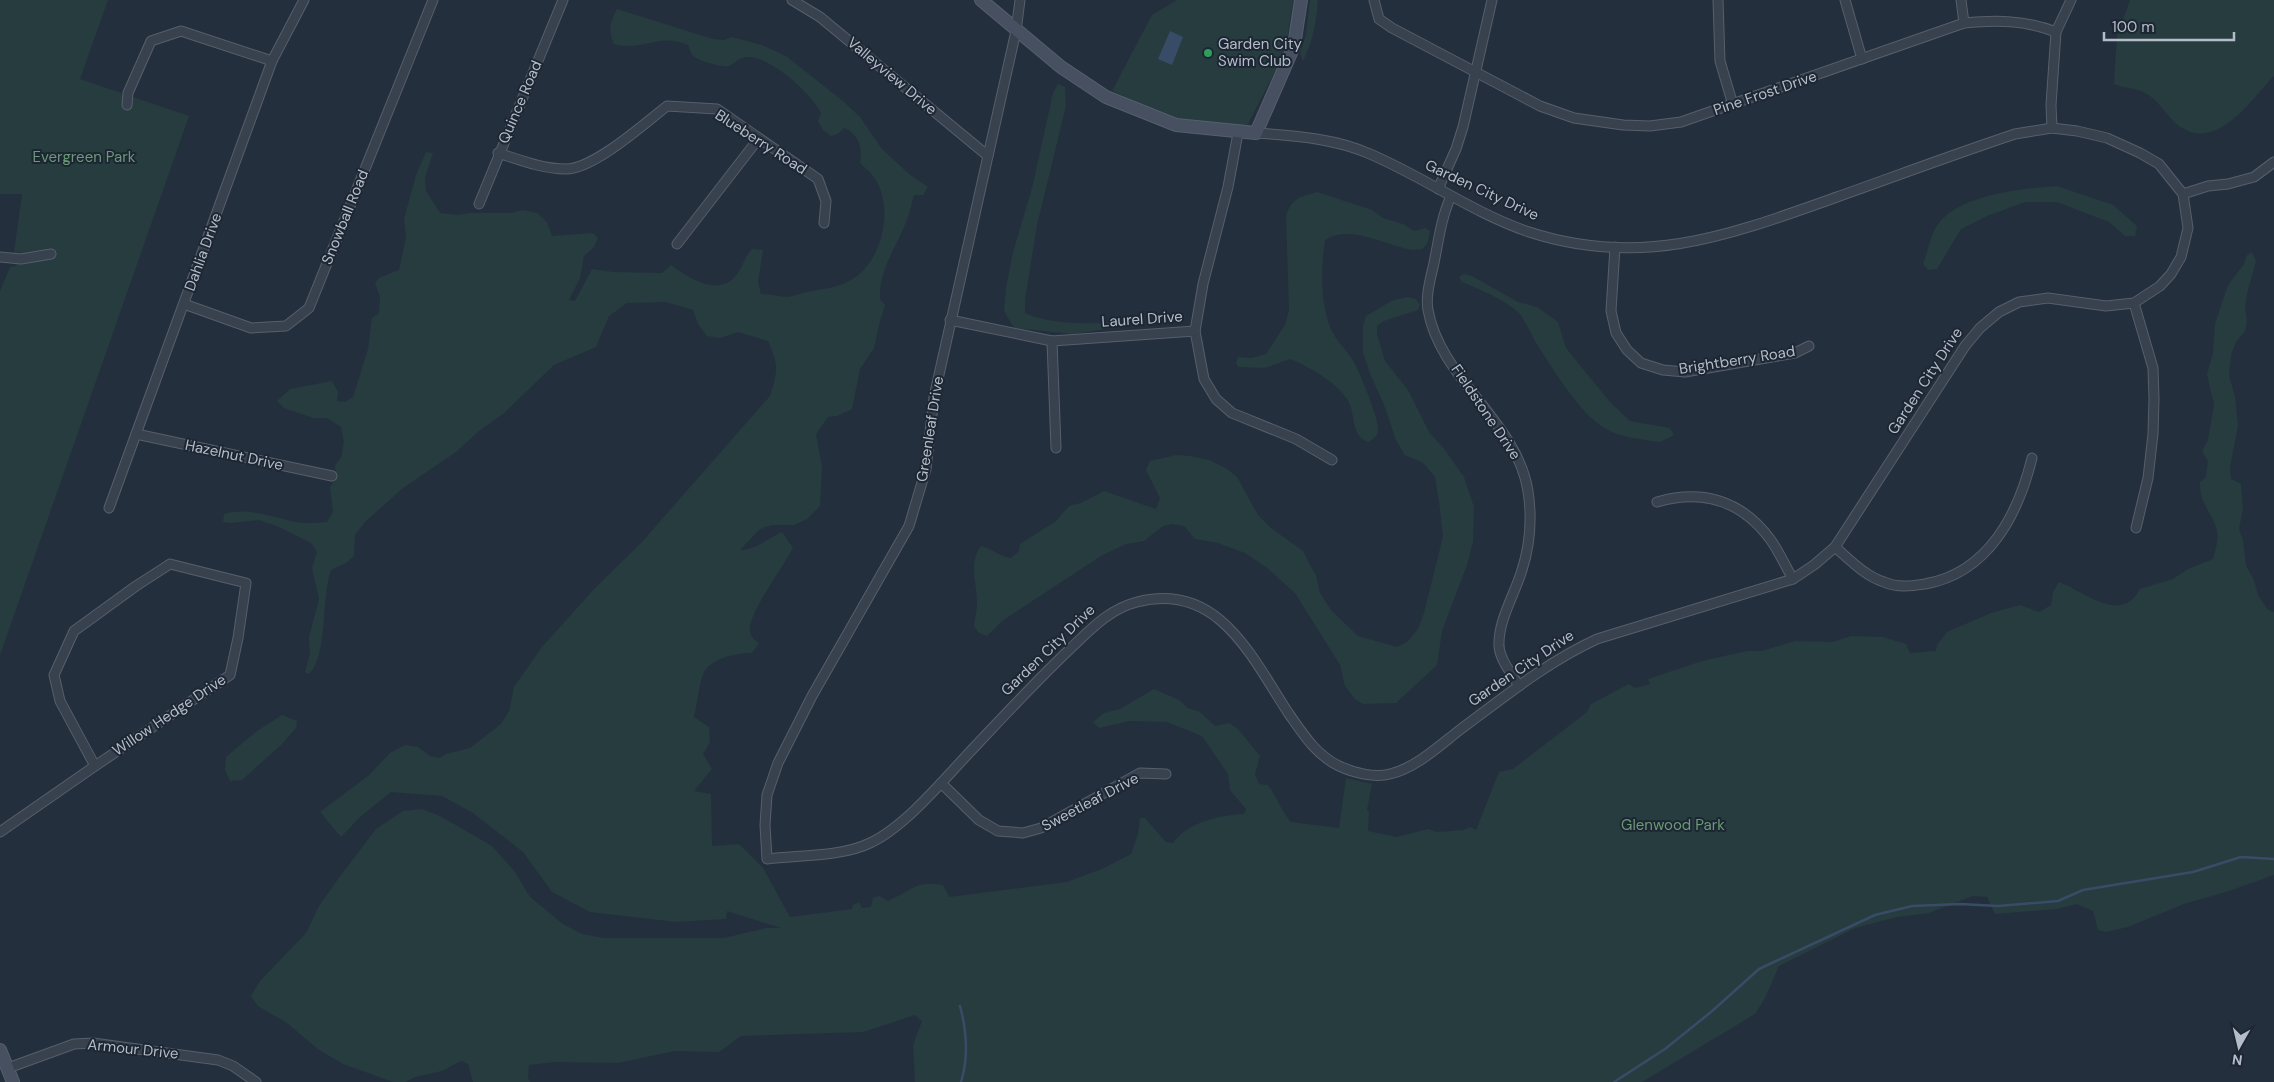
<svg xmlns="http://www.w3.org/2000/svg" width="2274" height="1082" font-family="'DM Sans',sans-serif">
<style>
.green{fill:#263c3f}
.water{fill:#394c67}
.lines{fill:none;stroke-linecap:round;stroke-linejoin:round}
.stream{stroke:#394c67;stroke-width:2.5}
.street-casing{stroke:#565f6c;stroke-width:11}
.secondary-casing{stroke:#565f6c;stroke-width:14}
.street{stroke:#38414e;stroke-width:9}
.secondary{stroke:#465061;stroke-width:12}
.leisure-dot{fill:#2e9e5b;stroke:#1d2633;stroke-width:2}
.labels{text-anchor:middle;stroke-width:4;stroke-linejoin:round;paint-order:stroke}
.poi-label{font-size:15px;fill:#b4bcc9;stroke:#1d2633;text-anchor:start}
.street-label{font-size:15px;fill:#b4bcc9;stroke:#1d2633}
.park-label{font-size:15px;fill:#6b9a76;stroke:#1d2633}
</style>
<rect width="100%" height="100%" fill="#242f3e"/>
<g class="green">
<polygon points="0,0 108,0 80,79 189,116 0,655 0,291 10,267 16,266 20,252 14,253 22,194 0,194"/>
<polygon points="1177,0 1293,0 1287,41 1279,64 1248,124 1228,128 1180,122 1112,91 1152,15"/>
<path d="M1310 0H1318C1316 23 1313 41 1303 61L1300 54 1306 34Z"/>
<path d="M2130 0H2274V76C2251 99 2218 153 2179 126 2166 116 2159 99 2143 92 2135 88 2124 88 2114 84L2117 36Z"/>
<path d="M617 9 713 39 724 40 732 37 762 45 786 56 844 102 860 117 882 149 909 174 928 187 923 195H914C912 201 911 208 909 214 900 242 878 269 880 299L885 305 880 321 874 348 860 369 852 409 837 416 828 417 816 434 822 467 820 506 807 519 794 525H772L760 529 740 550C755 551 768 538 782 532L793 548C784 566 747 615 750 631 751 637 754 640 759 643L752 653C737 653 710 658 703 674 699 685 697 705 694 717L709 727 710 742 703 754 712 769 694 791 711 794 712 846 739 844 763 868 790 917 852 909 853 905 859 902 862 908 871 907 873 898 879 896 888 901C913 890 914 881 943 885L949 897 1067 882 1104 868 1131 854 1138 834 1140 818H1145L1166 842 1173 843C1188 822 1220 815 1244 814L1246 809 1230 790 1228 774 1202 736 1167 722 1130 721 1099 728 1093 722 1104 713 1120 709 1154 689 1179 700 1188 708 1200 712 1215 726 1229 723 1238 729 1260 756 1255 774 1259 784 1268 785C1277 797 1281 811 1291 822L1339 828 1346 778 1372 784 1367 810 1369 811 1368 831 1397 837 1428 829 1437 832 1464 830 1470 827 1476 830 1499 772 1513 769 1587 712 1591 704 1629 684 1635 688 1650 684 1648 679 1702 661 1747 651H1762L1795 641 1833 642 1851 636 1883 637 1906 644 1910 653 1936 651 1937 645 1947 632 1991 613 2020 605 2039 612 2051 605 2053 592 2059 582C2085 592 2121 625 2140 589L2173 579 2188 569 2213 559C2215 551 2219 540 2217 531 2212 511 2199 504 2200 482L2206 477 2208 461 2202 451 2208 440 2214 405 2207 374 2213 353 2215 324 2228 285 2244 264 2247 255 2252 252 2256 261 2247 294 2245 308 2247 321 2245 331 2236 342 2231 355 2229 375 2235 397 2238 426 2230 467 2231 479 2241 484 2243 508 2239 529 2243 540 2246 566 2254 580 2258 595 2268 610 2274 612V875L2229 891 2184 904 2128 927 2106 932 2098 930 2093 911 2076 904 2057 909 1995 914 1987 897 1973 896 1929 913 1897 917 1855 928 1779 966 1765 998 1755 1014 1642 1082H915L913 1045 922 1021 915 1015 863 1032 741 1036 719 1052 675 1051 618 1063 555 1062 529 1065 528 1077 530 1082H473L468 1064 461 1061 442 1071 415 1077 405 1082H393L343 1064 319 1050 287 1023 258 1006 251 996 260 981 306 933 319 906 338 879 376 829 403 811 422 809 442 817 492 846 515 872 530 897 563 924 582 934 604 938H724L766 928H781L727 911 726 919 676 922 590 912 552 892 523 852 473 813 442 796 391 792 361 816 341 837 320 812 369 775 390 753 405 745 418 747 430 756 439 758 446 754 470 748 501 724 509 711 514 687 542 647 595 588 641 543 770 396C778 369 779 367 768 341L738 332 720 338 707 336 698 324 693 310 666 302 627 303 609 316 596 347 554 365 503 414 479 431 456 452 403 488 365 522 355 535 354 556 346 563 331 570C321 597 328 656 309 674L305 672 310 653 309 637 319 599 312 568 317 552 311 543 277 526 259 520 231 523 223 522 224 514C246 507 270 516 291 521 303 524 315 523 327 522L333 512 330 487 336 478 335 465 341 458 344 442 341 427 327 418H313L284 408 277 401 290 389 332 381 338 392 337 401 345 402 353 397 368 349 372 318 379 313 380 297 375 283 379 278 399 270 406 237 404 219 416 175 426 152 433 153 425 177 426 191 440 213 458 215 470 213H511L523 210 537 213 547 222 552 236 593 233 598 238 594 247 584 256 580 278 569 300 575 301 592 269 613 272 662 273 671 265C689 278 720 299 738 273 743 265 745 256 752 249L763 250 758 282 761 294C770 294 780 297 788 297 794 296 801 293 807 292 822 289 837 288 851 280 881 263 893 214 878 184 874 175 867 170 860 163 863 149 859 134 844 128L838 134 831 136 823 130 818 121 821 113C811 93 773 59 750 57 739 56 737 62 729 66 724 68 701 61 696 58 691 55 690 50 688 45 659 32 644 52 614 44 608 31 610 22 617 9Z"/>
<path d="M1058 84 1065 87 1066 106 1037 225 1025 300V313C1054 326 1095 324 1127 321L1131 323V325L1074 334 1014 328 1004 311 1006 288 1013 252 1032 188 1053 93Z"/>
<path d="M2057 186 2113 205 2137 226 2135 236H2125L2109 222 2057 202H2025L1987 216 1961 229 1937 269 1928 270 1923 264C1927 254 1929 242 1934 231 1952 194 2022 189 2057 186Z"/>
<path d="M1317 192 1372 210 1383 218 1403 224 1414 231 1426 228 1430 232 1427 244 1422 249 1414 250C1387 247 1351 223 1325 240 1321 268 1320 300 1330 327 1335 340 1347 350 1354 362 1360 374 1379 418 1378 430 1378 436 1374 438 1369 442 1350 438 1356 411 1347 399 1336 382 1308 366 1290 359L1265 368 1238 367 1236 363 1238 357 1251 358 1266 354 1285 325 1289 310 1286 216C1292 198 1299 197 1317 192Z"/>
<path d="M1464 274 1472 276 1518 302 1537 307 1558 322 1566 348 1610 402 1630 421 1670 428 1674 435 1660 442C1645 440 1626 438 1612 432 1582 419 1556 373 1538 346 1533 339 1524 318 1519 313 1504 299 1481 290 1462 282L1459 277Z"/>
<path d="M1407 297 1416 299 1420 305 1418 310 1384 321 1377 326V334L1385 361 1408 390 1429 432 1445 450 1464 477 1474 507 1473 542 1467 565 1442 631 1437 665 1396 703 1363 704 1355 699 1345 686 1340 665 1295 593 1266 567 1245 553 1218 543 1195 539 1184 526 1172 524 1163 526 1144 541 1126 544 1101 556 1002 621 987 636 979 633 974 626C975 618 977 610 977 602 977 583 968 563 981 546 992 549 1001 557 1011 558L1019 551 1020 544 1056 521 1069 506 1081 503 1104 491 1156 509 1160 498 1146 470 1150 461 1176 455 1190 456 1209 460 1227 469 1237 477 1258 515 1271 528 1303 551 1316 576 1320 593 1331 610 1358 636 1397 647 1407 642 1418 629 1424 613 1443 537 1439 501 1435 477 1423 463 1405 455 1396 440 1383 402 1370 374 1363 352V326L1366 316 1391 301Z"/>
<polygon points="282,715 297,721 296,728 281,745 242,780 230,781 225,770 226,757 257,731"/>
</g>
<polygon class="water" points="1170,31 1183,37 1172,65 1158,59"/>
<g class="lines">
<g class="stream">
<path d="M960 1006C967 1032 969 1056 961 1082"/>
<polyline points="1614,1082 1665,1049 1711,1012 1759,969 1875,915 1912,906 1960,904 1998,906 2058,901 2083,890 2193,872 2241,857 2274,859"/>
</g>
<g class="street-casing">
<g id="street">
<polyline points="792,0 820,17 988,156"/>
<path d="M1020 0 1016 31 934 397 926 469 909 526 812 696 778 763 767 795 765 825 767 859C799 855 841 857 870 843 904 827 941 783 967 755 1001 719 1034 683 1070 649 1090 630 1109 609 1137 602 1219 581 1252 658 1289 714 1303 734 1316 755 1339 766 1354 773 1374 778 1390 774 1416 768 1440 745 1461 729 1504 697 1547 662 1597 639L1793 579 1814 565 1835 547 1965 346 1980 328 1999 312 2019 302 2048 298 2106 306 2134 303 2160 286 2171 274 2181 257 2188 228 2183 194 2159 164 2140 153 2107 138 2077 131 2052 128 2015 134C1955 154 1896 176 1837 197 1730 235 1643 269 1529 232 1473 213 1424 177 1370 154 1334 138 1295 136 1256 133"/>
<path d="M1374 0 1379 19 1392 28 1540 106 1574 118 1623 125 1650 126 1681 122 1964 23C1997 20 2025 20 2056 32"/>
<polyline points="1718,0 1720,61 1733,105"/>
<polyline points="1845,0 1862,59"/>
<polyline points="1961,0 1964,23"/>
<polyline points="127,105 128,93 151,41 181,31 272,61"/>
<polyline points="2052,128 2051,105 2056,32 2071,0"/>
<polyline points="1238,133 1228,187 1203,284 1195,331 1204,379 1216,399 1232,413 1296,439 1332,460"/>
<path d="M498 153C520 160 543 169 566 169 594 169 645 123 667 106L717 109 818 179 826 201 824 223"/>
<polyline points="1438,189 1456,149 1463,127 1492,0"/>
<polyline points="2183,194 2208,186 2228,184 2254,177 2274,162"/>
<path d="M1451 196C1442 216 1439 237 1435 258 1432 274 1425 294 1428 310 1440 379 1517 421 1528 491 1532 517 1530 545 1522 570 1515 594 1498 620 1499 646 1500 660 1512 674 1519 686"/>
<polyline points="479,204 563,0"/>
<polyline points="677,244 759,138"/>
<polyline points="1615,247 1611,311 1616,333 1627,350 1641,363 1663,370 1685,372 1795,353 1809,346"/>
<polyline points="0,257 21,259 51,254"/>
<polyline points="2134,303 2153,368 2154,399 2153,434 2148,478 2136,528"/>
<polyline points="184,304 251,328 286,326 309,308 433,0"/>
<polyline points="950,320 1052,341 1195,331"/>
<polyline points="1052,341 1056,448"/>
<polyline points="136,434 332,476"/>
<path d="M1657 502C1702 489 1741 500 1770 539 1779 551 1785 566 1793 579"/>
<polyline points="109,508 272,61 304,0"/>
<path d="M1835 547C1849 559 1865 576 1884 582 1898 588 1911 586 1925 584 1988 573 2018 515 2032 458"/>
<polygon points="170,564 246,583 238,638 230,675 95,766 60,701 54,675 74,631 136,586"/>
<polyline points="941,783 979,820 998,831 1023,833 1041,828 1140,773 1166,774"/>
<polyline points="0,832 95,766"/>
<polyline points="8,1068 74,1044 93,1043 218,1060 233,1066 256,1082"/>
</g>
</g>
<g class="secondary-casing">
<g id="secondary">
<polyline points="981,0 1061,67 1106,97 1176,125 1256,133 1294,46 1301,0"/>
<polyline points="0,1050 13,1082"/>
</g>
</g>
<use href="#street" class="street"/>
<use href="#secondary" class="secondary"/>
</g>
<circle class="leisure-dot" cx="1208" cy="53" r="5"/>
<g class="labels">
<g class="poi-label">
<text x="1218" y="49">Garden City<tspan x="1218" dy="17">Swim Club</tspan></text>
</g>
<g class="street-label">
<text transform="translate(892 76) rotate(40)" y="5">Valleyview Drive</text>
<text transform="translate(1765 93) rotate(-19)" y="5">Pine Frost Drive</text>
<text transform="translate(520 102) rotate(-67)" y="5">Quince Road</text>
<text transform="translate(761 142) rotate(33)" y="5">Blueberry Road</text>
<text transform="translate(1482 190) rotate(25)" y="5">Garden City Drive</text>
<text transform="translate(345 217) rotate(-68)" y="5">Snowball Road</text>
<text transform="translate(203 252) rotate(-70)" y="5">Dahlia Drive</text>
<text transform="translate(1142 319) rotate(-4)" y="5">Laurel Drive</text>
<text transform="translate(1737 360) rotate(-9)" y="5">Brightberry Road</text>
<text transform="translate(1925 381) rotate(-57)" y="5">Garden City Drive</text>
<text transform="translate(1486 412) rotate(56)" y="5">Fieldstone Drive</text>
<text transform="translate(930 429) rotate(-81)" y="5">Greenleaf Drive</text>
<text transform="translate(234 455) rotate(12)" y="5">Hazelnut Drive</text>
<text transform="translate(1048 650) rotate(-44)" y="5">Garden City Drive</text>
<text transform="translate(1521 668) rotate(-34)" y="5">Garden City Drive</text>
<text transform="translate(169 715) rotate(-34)" y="5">Willow Hedge Drive</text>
<text transform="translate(1090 802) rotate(-28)" y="5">Sweetleaf Drive</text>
<text transform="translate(133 1049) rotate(6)" y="5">Armour Drive</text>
</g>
<g class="park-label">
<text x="84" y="162">Evergreen Park</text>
<text x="1673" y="830">Glenwood Park</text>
</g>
</g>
<g transform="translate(2239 1047) rotate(188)" stroke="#1d2633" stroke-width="4" paint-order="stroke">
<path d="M0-4L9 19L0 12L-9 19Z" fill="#b4bcc9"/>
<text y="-8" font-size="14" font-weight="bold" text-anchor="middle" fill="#b4bcc9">N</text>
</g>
<path d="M2104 32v8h130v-8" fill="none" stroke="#b4bcc9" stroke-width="2.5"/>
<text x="2112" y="32" font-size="15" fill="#b4bcc9" stroke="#1d2633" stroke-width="4" paint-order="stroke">100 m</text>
</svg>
